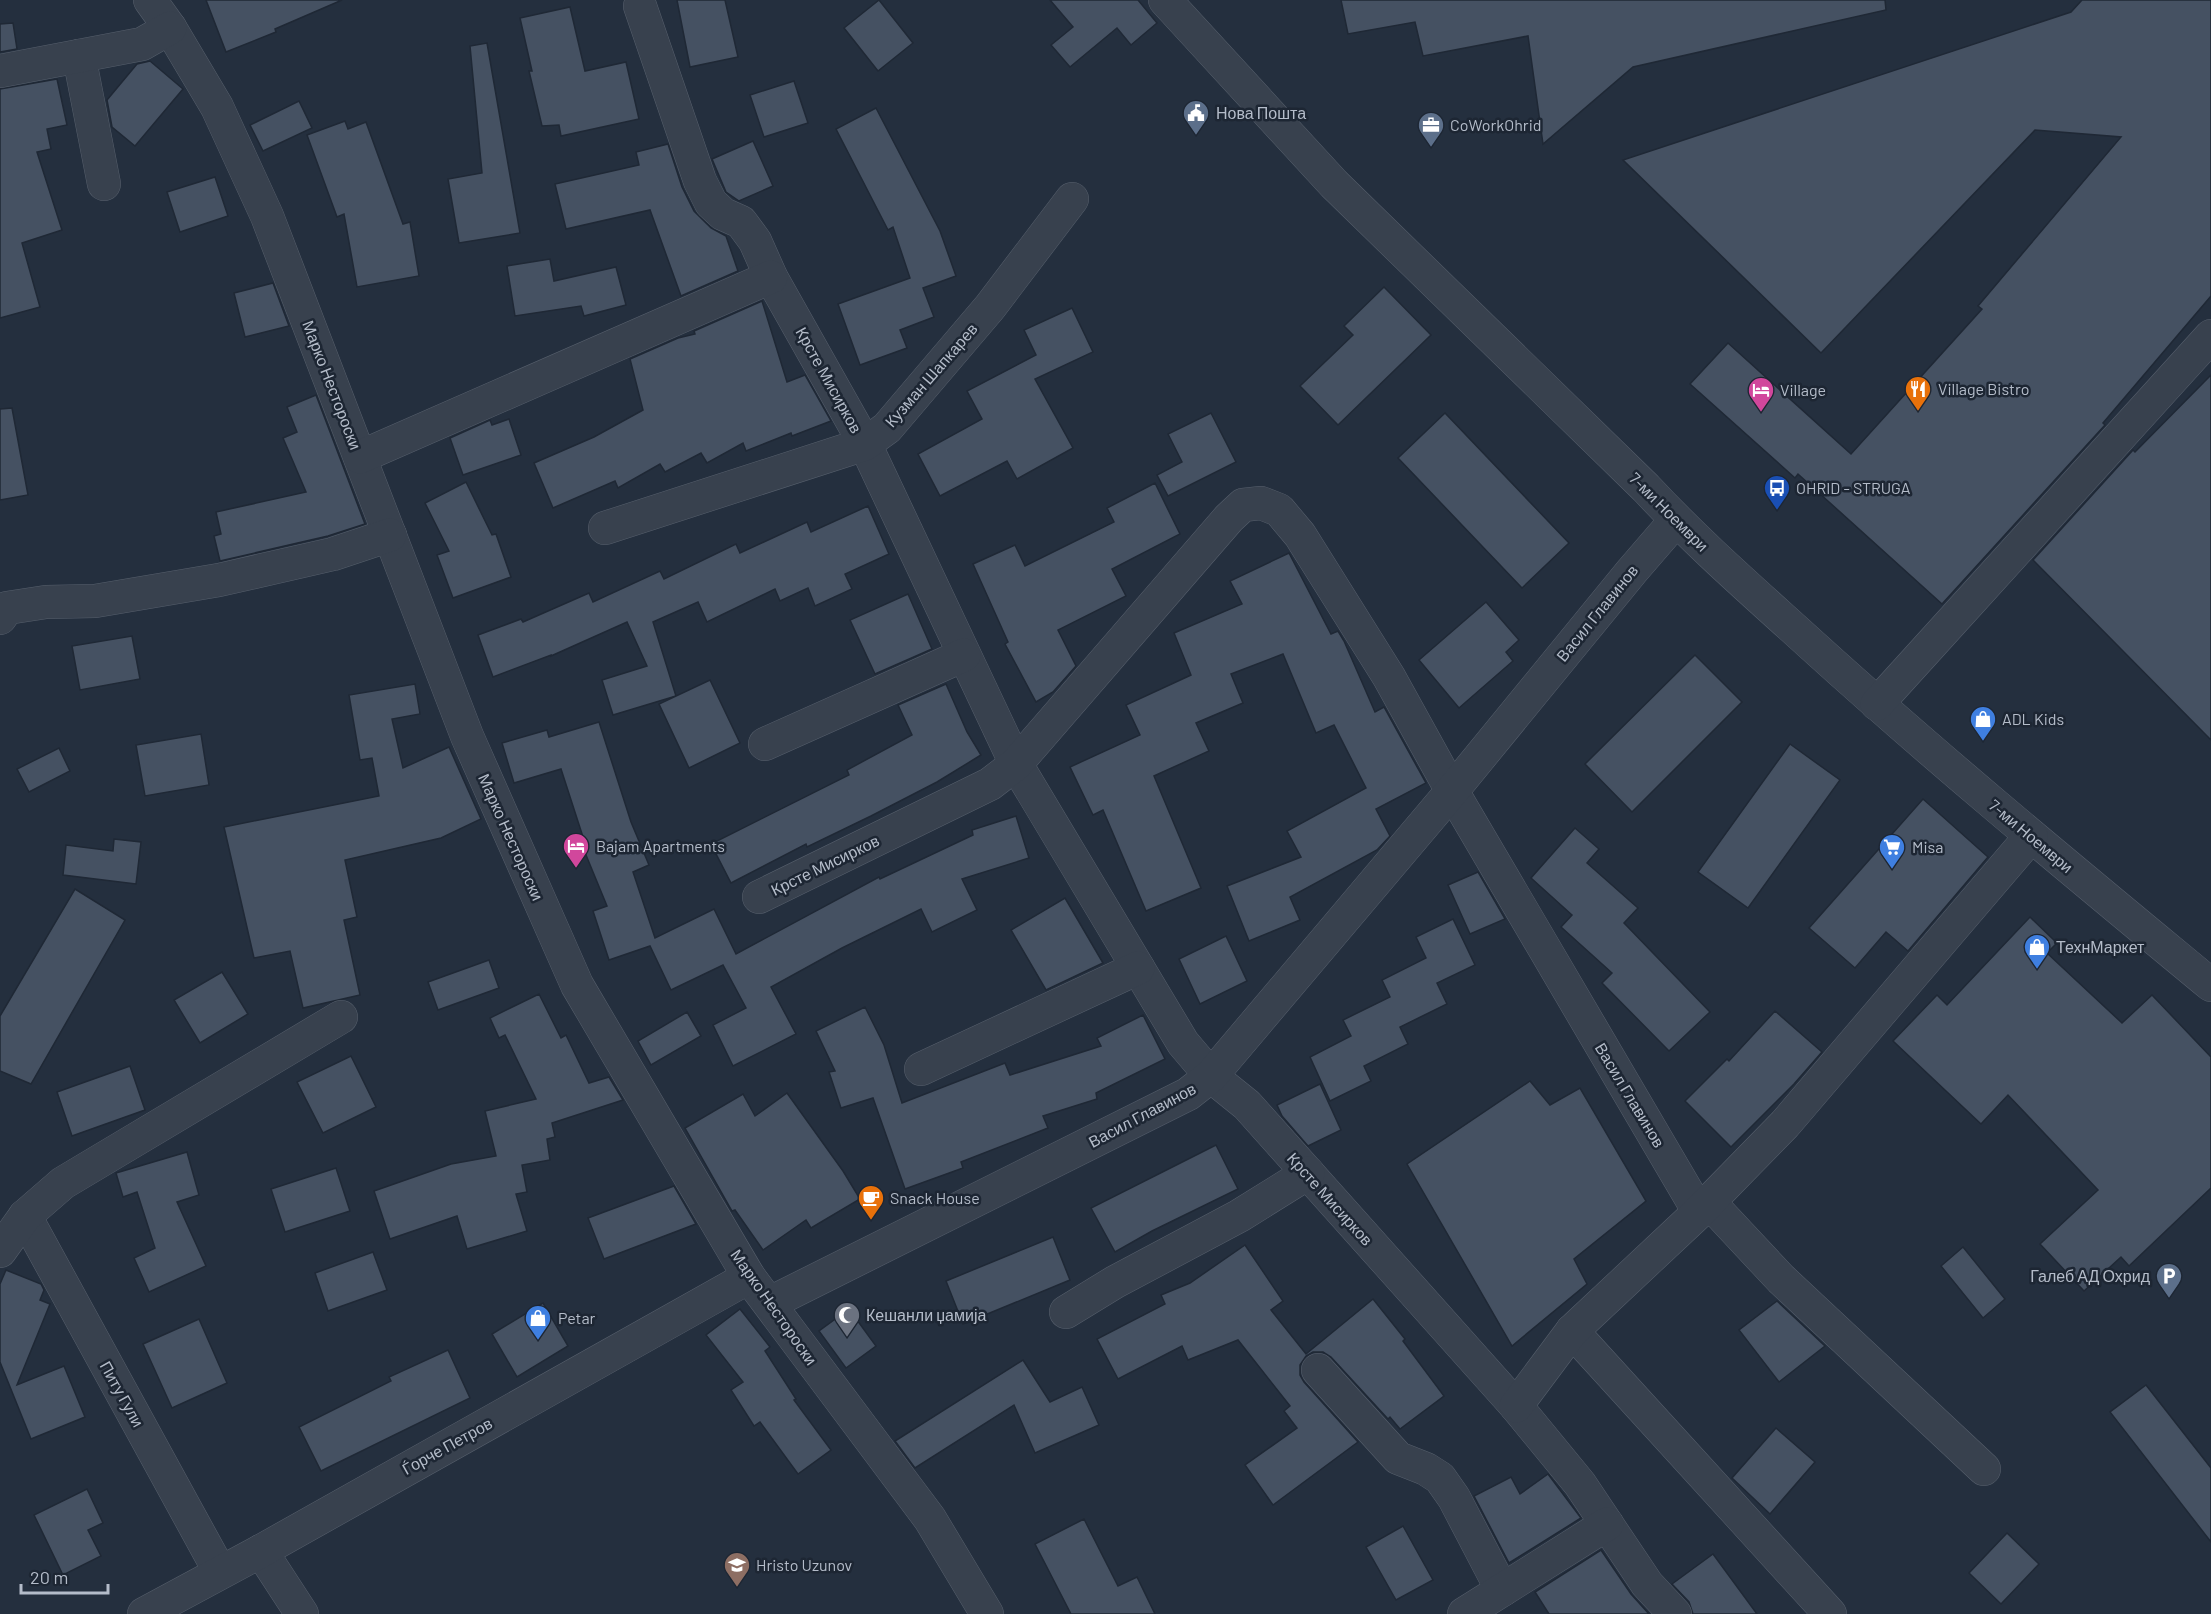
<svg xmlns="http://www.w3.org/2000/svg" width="2211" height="1614" font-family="Barlow,sans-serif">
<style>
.building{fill:#455162;stroke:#1f2835;stroke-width:1.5}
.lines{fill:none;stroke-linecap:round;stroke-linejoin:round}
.minor-casing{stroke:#565f6c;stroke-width:34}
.minor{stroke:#38414e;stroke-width:33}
.labels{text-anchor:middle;stroke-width:5;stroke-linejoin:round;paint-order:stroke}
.poi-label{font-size:16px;fill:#b4bcc9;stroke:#1d2633;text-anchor:start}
.street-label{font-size:16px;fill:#b4bcc9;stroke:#1d2633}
</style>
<rect width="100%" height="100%" fill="#242f3e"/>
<g class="building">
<polygon points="206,0 342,0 275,29 276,32 226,52"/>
<polygon points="677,0 725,0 738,57 690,67"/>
<polygon points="879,0 913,43 878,71 844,28"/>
<polygon points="1050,0 1138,0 1157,23 1131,45 1117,28 1070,67 1051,45 1073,27"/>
<polygon points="1341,0 1885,0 1886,10 1633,67 1543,144 1528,36 1423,56 1415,22 1348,34"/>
<polygon points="2082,0 2211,0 2211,296 2103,423 2105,425 1942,604 1798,474 1795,478 1690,384 1728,343 1851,454 1982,309 1978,306 2121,137 2035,130 1821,353 1623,160 2071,12"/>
<polygon points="570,7 585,71 626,62 639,119 561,136 559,125 542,126 529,71 532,71 520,18"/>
<polygon points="13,23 17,49 0,52 0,24"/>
<polygon points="487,43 520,233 459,243 448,179 482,173 470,46"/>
<polygon points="150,61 183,89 135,146 112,127 107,100 137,64"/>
<polygon points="57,79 67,125 47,129 51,149 37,152 62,230 22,243 40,307 0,318 0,89"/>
<polygon points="794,81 808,123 764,137 750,95"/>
<polygon points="299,101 312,128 263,151 250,125"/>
<polygon points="876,108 940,231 956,276 923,288 934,317 900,330 907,348 860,365 838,304 910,278 893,227 888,230 836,129"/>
<polygon points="345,121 348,129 366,122 403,224 410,222 419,276 357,287 344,214 337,217 307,135"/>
<polygon points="753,141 773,186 739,201 726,192 712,159"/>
<polygon points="668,144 682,187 694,211 711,228 726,236 738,271 681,296 650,210 566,229 555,184 639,165 636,152"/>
<polygon points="215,177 228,216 180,232 167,192"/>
<polygon points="550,259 554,281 616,267 626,305 584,316 581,306 515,316 507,266"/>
<polygon points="273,283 289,326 245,337 234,293"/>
<polygon points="1384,287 1431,335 1338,425 1300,386 1353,335 1344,326"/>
<polygon points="762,301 787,382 805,375 831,421 792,436 791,433 746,451 743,443 707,463 701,453 665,472 660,464 618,488 615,481 553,508 534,463 594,437 643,410 630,359 678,338 695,334 694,331"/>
<polygon points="1072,308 1093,352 1035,379 1073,448 1017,479 1007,461 940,496 918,454 982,419 967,391 1036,355 1024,330"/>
<polygon points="2211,375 2211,740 2033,560 2133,450 2135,452"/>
<polygon points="316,395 365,524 328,536 220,561 214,536 221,534 216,512 306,492 283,438 297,432 287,407"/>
<polygon points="12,408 28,495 0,500 0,409"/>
<polygon points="1211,413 1236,462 1168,496 1157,475 1182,462 1168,434"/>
<polygon points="1445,413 1569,543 1522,588 1398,458"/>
<polygon points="509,419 521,455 463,475 450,438 490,420 492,425"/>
<polygon points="466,482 492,535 496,534 511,577 453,598 437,555 449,551 425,503"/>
<polygon points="1155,483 1180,534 1112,569 1126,596 1058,630 1076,666 1053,692 1036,702 1005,644 1008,642 973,564 1015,545 1025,566 1114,522 1107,508"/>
<polygon points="868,506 889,554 845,574 852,589 815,606 808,588 780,601 775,589 707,622 698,602 653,622 676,696 613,715 602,680 647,666 627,622 551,656 551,655 493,677 478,635 521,619 523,622 589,593 593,602 660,571 664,579 736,544 740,553 807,522 811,532"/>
<polygon points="1289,553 1331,634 1338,631 1344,641 1375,712 1384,707 1426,783 1376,809 1390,836 1377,850 1290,897 1300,920 1249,941 1227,886 1301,857 1287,831 1366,788 1334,725 1316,733 1283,654 1231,674 1243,703 1196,723 1209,751 1154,776 1201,888 1146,911 1103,810 1093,815 1070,767 1140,735 1126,705 1191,675 1174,633 1242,604 1230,581"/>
<polygon points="908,594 932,649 875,674 850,620"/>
<polygon points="1486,602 1519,640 1506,652 1513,661 1459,708 1419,660"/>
<polygon points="132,636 140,679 80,690 72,646"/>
<polygon points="1695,655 1742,702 1632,812 1585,764"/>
<polygon points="710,680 740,743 689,768 659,704"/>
<polygon points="415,684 420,714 392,719 403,768 449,747 481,819 441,838 345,860 357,917 344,920 360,995 303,1008 290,951 254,958 224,827 379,796 372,758 360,760 349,695"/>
<polygon points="946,684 967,732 981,755 937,782 871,816 807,847 806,844 731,883 711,844 849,775 847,770 912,735 898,705"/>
<polygon points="599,722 631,822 649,865 633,872 655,938 714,909 736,954 879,877 880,879 973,835 972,830 1016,816 1029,858 962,879 977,910 932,932 921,909 842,948 771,987 796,1034 733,1066 713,1025 746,1008 723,965 671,990 650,946 609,960 593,911 607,906 579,838 583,837 561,769 514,783 502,743 547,730 549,737"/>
<polygon points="201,734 209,785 145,796 136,745"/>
<polygon points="1790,744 1840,780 1748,908 1698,872"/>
<polygon points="59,748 70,771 29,792 17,769"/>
<polygon points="1923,799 1988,857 1908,951 1886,932 1855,968 1809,928"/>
<polygon points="1575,828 1599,849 1587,863 1638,908 1624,923 1710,1012 1669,1051 1602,983 1612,973 1561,927 1572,915 1531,878"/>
<polygon points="114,839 141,842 136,884 63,875 66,845 113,851"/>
<polygon points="1478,872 1505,919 1470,934 1448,885"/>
<polygon points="75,889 125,920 31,1084 0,1071 0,1016"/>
<polygon points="1065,898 1103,963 1046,990 1011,930"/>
<polygon points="2030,917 2057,943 2047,953 2122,1023 2152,995 2211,1057 2211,1188 2129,1266 2121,1257 2084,1291 2040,1244 2098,1190 2008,1095 1981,1124 1893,1041 1937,995 1947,1005"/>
<polygon points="1453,919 1475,965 1437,983 1447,1004 1400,1027 1408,1044 1364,1066 1371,1081 1330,1101 1310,1057 1351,1036 1343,1020 1390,997 1382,980 1426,958 1416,937"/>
<polygon points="1226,936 1247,981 1200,1004 1179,959"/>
<polygon points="489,960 499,988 438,1010 428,982"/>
<polygon points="222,972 248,1014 200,1043 174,1000"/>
<polygon points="539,994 561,1038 566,1035 589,1083 609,1077 623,1100 552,1123 555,1137 547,1139 550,1160 522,1165 527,1192 516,1194 527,1231 467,1249 457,1216 390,1239 374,1191 451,1164 496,1156 485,1111 536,1099 505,1035 499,1038 490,1018"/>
<polygon points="865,1007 884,1045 902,1103 1005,1063 1010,1075 1101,1046 1097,1038 1143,1015 1165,1059 1096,1093 1097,1099 1043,1116 1048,1128 961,1162 963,1168 905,1189 873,1098 841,1108 829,1072 835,1071 816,1031"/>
<polygon points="1775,1011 1822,1052 1794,1084 1731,1147 1685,1101 1727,1059 1729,1061"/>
<polygon points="687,1012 701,1036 651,1065 638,1041"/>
<polygon points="351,1056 376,1107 323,1133 297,1082"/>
<polygon points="130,1066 145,1110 72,1136 57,1092"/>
<polygon points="1530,1081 1550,1105 1580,1088 1646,1201 1574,1259 1587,1284 1512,1346 1407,1164"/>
<polygon points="1320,1084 1341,1130 1308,1146 1282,1116 1277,1105"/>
<polygon points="787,1093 843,1171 860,1199 811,1228 806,1220 763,1250 735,1210 732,1211 685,1128 743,1094 755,1116"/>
<polygon points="1216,1145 1238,1189 1152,1231 1115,1252 1091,1208"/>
<polygon points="187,1152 199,1195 177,1202 206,1266 149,1292 134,1258 155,1248 137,1192 123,1197 116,1173"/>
<polygon points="336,1168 350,1211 285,1232 271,1189"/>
<polygon points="674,1186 696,1224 604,1259 588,1218"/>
<polygon points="1053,1237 1070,1280 963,1324 946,1281"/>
<polygon points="1245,1245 1283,1301 1271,1310 1306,1354 1373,1299 1405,1339 1403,1341 1444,1396 1400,1429 1390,1417 1388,1419 1331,1357 1323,1352 1313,1352 1306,1356 1300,1365 1300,1375 1304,1382 1358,1442 1273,1505 1245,1465 1297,1428 1284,1411 1290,1406 1238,1340 1188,1360 1182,1346 1118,1379 1097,1339 1165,1304 1161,1295 1190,1283"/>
<polygon points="1963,1247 2005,1299 1983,1318 1941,1266"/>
<polygon points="373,1252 387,1290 328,1311 315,1273"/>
<polygon points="6,1270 41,1284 44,1290 40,1300 50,1304 17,1385 64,1366 85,1417 31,1439 0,1362 0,1284"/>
<polygon points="1777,1301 1825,1346 1779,1382 1739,1330"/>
<polygon points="543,1303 568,1346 517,1377 492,1334"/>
<polygon points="740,1309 770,1347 765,1351 796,1399 794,1400 831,1450 798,1474 760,1422 754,1426 731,1390 743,1382 706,1335"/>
<polygon points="849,1309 876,1346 846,1368 819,1331"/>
<polygon points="199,1319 227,1383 172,1408 143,1344"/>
<polygon points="448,1350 470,1398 321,1471 299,1427 391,1381 389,1377"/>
<polygon points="1023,1360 1050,1402 1082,1387 1099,1425 1035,1453 1014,1405 915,1468 895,1441"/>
<polygon points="2146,1385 2211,1468 2211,1542 2110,1412"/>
<polygon points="1776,1428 1815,1462 1770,1514 1732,1478"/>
<polygon points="1548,1474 1581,1518 1509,1563 1474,1496 1511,1477 1520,1494"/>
<polygon points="87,1489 103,1523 88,1530 101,1556 63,1575 34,1515"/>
<polygon points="1084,1519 1118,1586 1137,1577 1155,1614 1071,1614 1035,1544"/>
<polygon points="1403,1526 1433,1580 1396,1600 1366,1547"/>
<polygon points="2007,1533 2039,1564 2001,1604 1969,1573"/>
<polygon points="1601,1550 1631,1594 1649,1614 1549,1614 1535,1592"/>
<polygon points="1713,1554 1757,1614 1693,1614 1689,1602 1672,1584"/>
</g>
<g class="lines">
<g class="minor-casing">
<g id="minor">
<polyline points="150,0 170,28 217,107 267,216 467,736 577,985 749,1277 930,1519 987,1614"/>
<path d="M1165 0 1334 184 1646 488C1699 545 1757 595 1814 647 1943 764 2077 874 2211 985"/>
<polyline points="640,6 700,181 711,203 723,214 741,222 755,241 771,277 865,444 1016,764 1183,1043 1211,1076 1247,1105 1516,1406 1580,1484 1647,1584 1675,1614"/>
<polyline points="79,56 104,184"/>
<polyline points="0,71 142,44 170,28"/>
<polyline points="360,457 771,277"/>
<polyline points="605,528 865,444 887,428 990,307 1072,199"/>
<polyline points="0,618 7,608 46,602 95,601 219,580 333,554 390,535"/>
<polyline points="1877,704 2211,336"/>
<polyline points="765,744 964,655"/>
<polyline points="759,897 990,784 1016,764 1229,518 1243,505 1261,503 1279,510 1300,535 1389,677 1452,791 1699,1212"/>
<polyline points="921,1069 1138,968"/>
<polyline points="1709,1202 1781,1279 1984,1469"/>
<polyline points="25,1216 220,1572"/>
<polyline points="0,1251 25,1216 63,1183 341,1017"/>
<polyline points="770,1303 1188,1094 1211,1076 1452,791 1632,571 1676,520"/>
<polyline points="1066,1312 1115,1282 1239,1216 1308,1173"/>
<polyline points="1572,1331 1830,1614"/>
<polyline points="1318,1370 1398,1458 1426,1469 1440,1478 1454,1498 1502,1590"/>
<polyline points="1516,1406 1572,1331 1699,1212 1785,1124 2031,836"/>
<polyline points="261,1551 302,1614"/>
<polyline points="144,1614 261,1551 749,1277"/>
<polyline points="1464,1614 1607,1524"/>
</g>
</g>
<use href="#minor" class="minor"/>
</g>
<defs>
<g id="civic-pin" transform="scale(1.35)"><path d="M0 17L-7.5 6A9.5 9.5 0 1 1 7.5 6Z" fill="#5c6f8a" stroke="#1d2633"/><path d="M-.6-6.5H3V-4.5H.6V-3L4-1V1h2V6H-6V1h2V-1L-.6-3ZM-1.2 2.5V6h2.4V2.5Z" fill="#fff"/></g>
<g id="office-pin" transform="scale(1.35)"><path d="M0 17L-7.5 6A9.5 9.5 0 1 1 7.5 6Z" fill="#5c6f8a" stroke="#1d2633"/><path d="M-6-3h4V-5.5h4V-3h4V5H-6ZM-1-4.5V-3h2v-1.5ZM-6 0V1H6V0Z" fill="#fff"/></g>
<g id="restaurant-pin" transform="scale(1.35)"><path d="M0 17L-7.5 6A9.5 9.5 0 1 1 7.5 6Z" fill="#e8710a" stroke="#1d2633"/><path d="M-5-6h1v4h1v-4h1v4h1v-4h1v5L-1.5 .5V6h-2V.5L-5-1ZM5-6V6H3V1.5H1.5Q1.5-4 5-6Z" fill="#fff"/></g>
<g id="hotel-pin" transform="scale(1.35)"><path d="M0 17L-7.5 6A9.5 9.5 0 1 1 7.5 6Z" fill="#d1479c" stroke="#1d2633"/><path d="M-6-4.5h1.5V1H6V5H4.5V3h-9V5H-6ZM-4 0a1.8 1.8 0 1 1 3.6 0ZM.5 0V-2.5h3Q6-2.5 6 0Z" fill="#fff"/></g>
<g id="bus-pin" transform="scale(1.35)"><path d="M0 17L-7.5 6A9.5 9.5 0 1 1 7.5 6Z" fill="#1a4fb4" stroke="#1d2633"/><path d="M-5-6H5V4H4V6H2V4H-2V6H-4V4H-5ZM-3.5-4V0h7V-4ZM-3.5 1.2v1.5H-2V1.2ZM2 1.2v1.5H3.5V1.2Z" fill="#fff"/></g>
<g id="shop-pin" transform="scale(1.35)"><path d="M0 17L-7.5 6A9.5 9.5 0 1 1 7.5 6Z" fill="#3f7fe0" stroke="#1d2633"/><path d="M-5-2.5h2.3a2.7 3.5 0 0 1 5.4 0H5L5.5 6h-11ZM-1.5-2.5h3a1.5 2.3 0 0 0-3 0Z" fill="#fff"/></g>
<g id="supermarket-pin" transform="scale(1.35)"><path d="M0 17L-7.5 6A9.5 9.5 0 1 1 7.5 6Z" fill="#3f7fe0" stroke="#1d2633"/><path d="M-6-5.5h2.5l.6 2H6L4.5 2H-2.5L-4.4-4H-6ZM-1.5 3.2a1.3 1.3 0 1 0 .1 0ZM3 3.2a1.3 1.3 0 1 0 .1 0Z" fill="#fff"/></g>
<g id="cafe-pin" transform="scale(1.35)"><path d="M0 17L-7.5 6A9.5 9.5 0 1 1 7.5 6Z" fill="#e8710a" stroke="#1d2633"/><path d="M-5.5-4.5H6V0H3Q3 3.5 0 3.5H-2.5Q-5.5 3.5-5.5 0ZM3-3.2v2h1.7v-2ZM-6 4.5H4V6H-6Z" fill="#fff"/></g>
<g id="parking-pin" transform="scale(1.35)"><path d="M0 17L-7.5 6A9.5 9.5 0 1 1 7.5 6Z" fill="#5c6f8a" stroke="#1d2633"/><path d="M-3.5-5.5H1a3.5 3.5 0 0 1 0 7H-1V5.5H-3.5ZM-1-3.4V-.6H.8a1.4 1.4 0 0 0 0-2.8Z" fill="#fff"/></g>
<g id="mosque-pin" transform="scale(1.35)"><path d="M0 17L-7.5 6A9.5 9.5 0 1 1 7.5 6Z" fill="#6b7280" stroke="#1d2633"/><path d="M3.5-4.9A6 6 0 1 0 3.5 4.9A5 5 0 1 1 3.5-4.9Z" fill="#fff"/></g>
<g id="school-pin" transform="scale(1.35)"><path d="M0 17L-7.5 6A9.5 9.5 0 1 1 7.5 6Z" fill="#8d6e63" stroke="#1d2633"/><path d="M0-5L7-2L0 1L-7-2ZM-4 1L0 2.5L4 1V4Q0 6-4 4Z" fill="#fff"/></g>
</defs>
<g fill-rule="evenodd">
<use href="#civic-pin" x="1196" y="113"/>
<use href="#office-pin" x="1431" y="125"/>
<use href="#restaurant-pin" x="1918" y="389"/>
<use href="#hotel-pin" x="1761" y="390"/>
<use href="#bus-pin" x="1777" y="488"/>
<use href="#shop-pin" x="1983" y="719"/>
<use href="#hotel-pin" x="576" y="846"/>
<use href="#supermarket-pin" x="1892" y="847"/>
<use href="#shop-pin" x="2037" y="947"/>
<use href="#cafe-pin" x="871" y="1198"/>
<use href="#parking-pin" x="2169" y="1276"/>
<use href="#mosque-pin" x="847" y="1315"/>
<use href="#shop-pin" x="538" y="1318"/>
<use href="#school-pin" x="737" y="1565"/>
</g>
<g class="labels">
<g class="poi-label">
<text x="1216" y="119">Нова Пошта</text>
<text x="1450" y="131">CoWorkOhrid</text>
<text x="1938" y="395">Village Bistro</text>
<text x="1780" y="396">Village</text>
<text x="1796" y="494">OHRID - STRUGA</text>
<text x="2002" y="725">ADL Kids</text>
<text x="596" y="852">Bajam Apartments</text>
<text x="1912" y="853">Misa</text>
<text x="2056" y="953">ТехнМаркет</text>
<text x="890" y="1204">Snack House</text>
<text x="2150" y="1282" text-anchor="end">Галеб АД Охрид</text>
<text x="866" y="1321">Кешанли џамија</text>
<text x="558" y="1324">Petar</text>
<text x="756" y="1571">Hristo Uzunov</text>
</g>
<g class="street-label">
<text transform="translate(931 375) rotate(-49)" y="6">Кузман Шапкарев</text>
<text transform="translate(829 380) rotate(61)" y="6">Крсте Мисирков</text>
<text transform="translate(332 385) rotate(69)" y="6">Марко Нестороски</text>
<text transform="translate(1669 512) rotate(45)" y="6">7-ми Ноември</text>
<text transform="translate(1597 613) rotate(-51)" y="6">Васил Главинов</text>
<text transform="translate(2031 836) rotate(40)" y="6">7-ми Ноември</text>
<text transform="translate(511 837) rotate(66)" y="6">Марко Нестороски</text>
<text transform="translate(825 865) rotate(-26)" y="6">Крсте Мисирков</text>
<text transform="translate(1630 1095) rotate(59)" y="6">Васил Главинов</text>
<text transform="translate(1142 1115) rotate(-28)" y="6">Васил Главинов</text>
<text transform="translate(1330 1199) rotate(48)" y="6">Крсте Мисирков</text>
<text transform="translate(774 1307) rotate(55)" y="6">Марко Нестороски</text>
<text transform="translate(122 1394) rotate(61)" y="6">Питу Гули</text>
<text transform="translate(447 1446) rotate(-29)" y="6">Ѓорче Петров</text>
</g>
</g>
<path d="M21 1584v9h87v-9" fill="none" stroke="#b4bcc9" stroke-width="3"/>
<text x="30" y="1584" font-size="18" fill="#b4bcc9" stroke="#1d2633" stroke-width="4.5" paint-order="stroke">20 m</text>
</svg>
